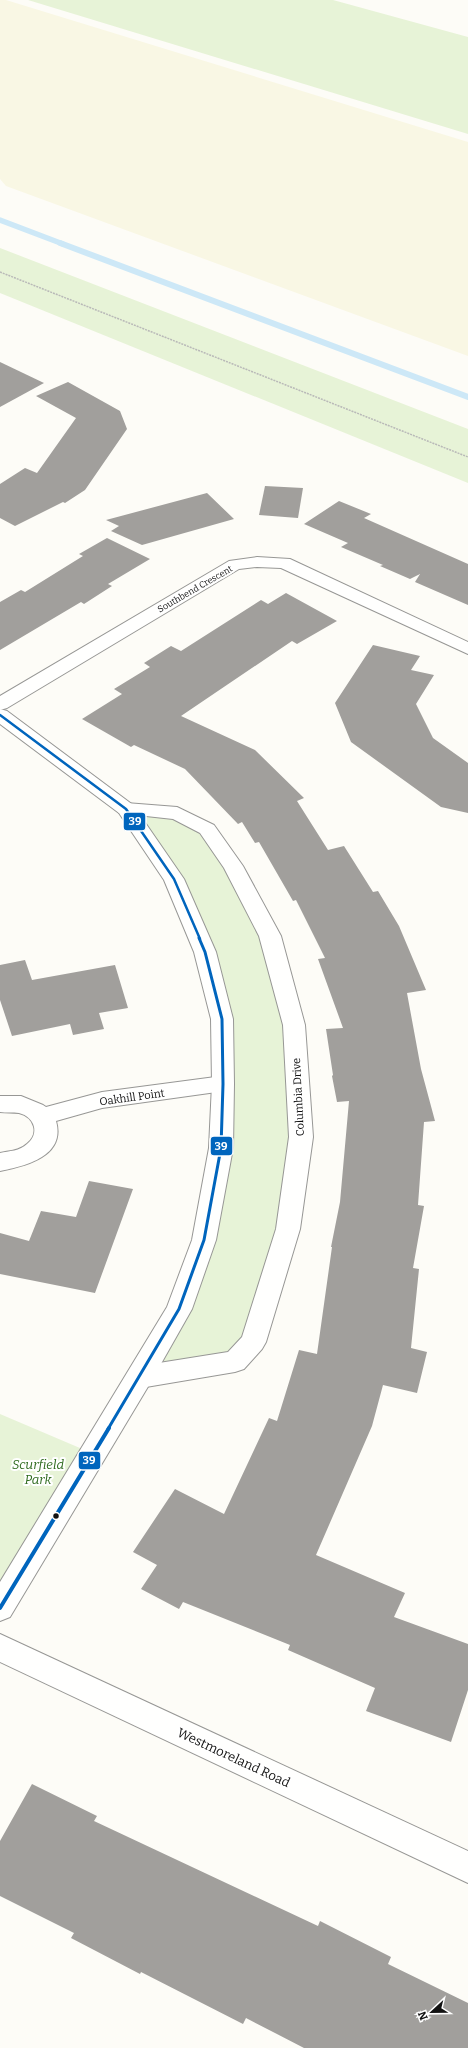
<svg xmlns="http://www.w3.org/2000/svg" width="468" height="2048" font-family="Bitter,serif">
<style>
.farmland{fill:#f9f7e4}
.green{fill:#e7f3d7}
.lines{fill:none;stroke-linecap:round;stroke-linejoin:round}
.stream-far1{stroke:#cde8f7;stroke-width:5.5}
.stream{stroke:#cde8f7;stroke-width:6}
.building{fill:#a19f9c}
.minor-casing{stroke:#979795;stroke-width:2}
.tertiary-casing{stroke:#979795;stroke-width:2}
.path{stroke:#b9b9b8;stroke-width:1.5;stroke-dasharray:2 1;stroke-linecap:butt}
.minor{fill:#fffffe;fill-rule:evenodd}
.tertiary{fill:#fffffe;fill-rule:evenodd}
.bus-1-far2-casing{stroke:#fff;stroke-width:5}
.bus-1-far1-casing{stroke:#fff;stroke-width:6}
.bus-1-casing{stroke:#fff;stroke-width:7}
.bus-1-far2{stroke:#0065bd;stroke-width:2.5}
.bus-1-far1{stroke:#0065bd;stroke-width:3}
.bus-1{stroke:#0065bd;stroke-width:4}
.bus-dot{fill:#111;stroke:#fff;stroke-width:1.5}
.labels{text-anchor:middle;stroke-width:4;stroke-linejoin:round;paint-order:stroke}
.far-street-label{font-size:9px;fill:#111;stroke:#fff}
.street-label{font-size:11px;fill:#111;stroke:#fff}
.near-park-label{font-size:13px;font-style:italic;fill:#2f6b1f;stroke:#fff}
.near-street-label{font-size:13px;fill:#111;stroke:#fff}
.line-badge{stroke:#fff;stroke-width:1.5}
.badge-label{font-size:11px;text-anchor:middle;font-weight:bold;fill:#fff}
</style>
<rect width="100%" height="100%" fill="#fdfcf7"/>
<polygon class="farmland" points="0,0 6,0 468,142 468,356 6,186 0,179"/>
<g class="green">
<polygon points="28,0 333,0 468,37 468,134"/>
<polygon points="0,248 468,429 468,483 0,293"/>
<polygon points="126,809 177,813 207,829 233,866 294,1025 288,1229 235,1361 140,1377 179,1309 223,1084 205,952"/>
<polygon points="0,1414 94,1454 0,1608"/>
</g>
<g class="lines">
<polyline class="stream-far1" points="0,220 63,244"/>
<polyline class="stream" points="60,243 468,397"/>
</g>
<g class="building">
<polygon points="0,362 44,383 0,407"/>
<polygon points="68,382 120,411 127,429 85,490 65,503 63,502 15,526 0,518 0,484 25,468 37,473 76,418 36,396"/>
<polygon points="265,486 303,488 298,518 259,515"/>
<polygon points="207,493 234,519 142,545 111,531 119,526 106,520"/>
<polygon points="339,501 371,514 364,518 468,564 468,605 415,582 420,574 410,579 380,566 383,565 341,547 348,543 304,524"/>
<polygon points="107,538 150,559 108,584 112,586 84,604 81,602 0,650 0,602 21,590 25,592 83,556 79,554"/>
<polygon points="286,593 337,621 297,644 292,641 181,716 255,750 304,798 297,801 328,850 344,846 373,892 378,891 399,926 426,990 407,993 421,1069 435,1121 424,1122 418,1205 424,1206 413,1268 419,1269 411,1348 427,1352 417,1393 383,1385 372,1426 316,1555 405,1593 394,1617 468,1644 468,1690 451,1742 366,1711 375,1688 288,1650 290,1645 183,1602 179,1609 141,1589 157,1565 133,1552 175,1489 224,1514 269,1418 277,1421 299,1350 317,1354 332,1247 331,1247 340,1202 349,1101 337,1102 332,1076 333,1075 326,1029 343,1028 318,959 325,958 296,900 293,901 259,842 255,843 242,822 238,824 185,769 134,745 131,747 82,719 122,694 114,689 150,667 144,663 171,646 181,651 261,600 268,604"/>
<polygon points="373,645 420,656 411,670 434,675 416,704 433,738 468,763 468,813 441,807 351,742 335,703"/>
<polygon points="25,960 32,980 115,965 128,1008 99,1013 104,1029 73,1035 70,1024 12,1036 0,1000 0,965"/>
<polygon points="89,1181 133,1189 95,1293 0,1274 0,1233 29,1241 41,1211 76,1217"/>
<polygon points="32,1784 97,1816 94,1821 318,1926 320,1921 391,1957 388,1964 468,2003 468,2048 304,2048 246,2018 243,2024 141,1972 140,1974 71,1938 74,1933 0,1896 0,1841"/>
</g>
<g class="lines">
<g class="minor-casing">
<g id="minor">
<polygon points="257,557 290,559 468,642 468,654 281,568 257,567 239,569 7,708 0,710 0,696 229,561"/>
<polygon points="126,803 177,807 214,825 243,866 281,936 305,1025 313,1137 300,1229 266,1342 262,1349 244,1369 235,1372 140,1388 131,1385 127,1377 131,1369 140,1366 228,1352 242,1337 276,1229 289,1137 283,1025 259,936 224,868 200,833 173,819 119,813 116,809 119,805"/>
<path d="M223 1076 231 1078 234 1084 231 1090 102 1108 56 1121C66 1156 26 1166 0 1171V1153C9 1151 20 1151 27 1144 40 1134 35 1117 19 1113 13 1112 6 1113 0 1112V1096H21L43 1105 46 1107 102 1092Z"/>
<polygon points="0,1634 468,1851 468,1883 0,1662"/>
</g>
</g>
<g class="tertiary-casing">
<polygon id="tertiary" points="0,709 7,711 133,805 184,879 216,952 233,1019 234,1084 233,1148 216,1240 192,1309 149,1385 10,1617 0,1621 0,1582 167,1307 192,1240 209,1148 212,1084 211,1019 194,952 164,880 119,813 0,724"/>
</g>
<polyline class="path" points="0,272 468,457"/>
<use href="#minor" class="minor"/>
<use href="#tertiary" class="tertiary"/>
<g class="bus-1-far2-casing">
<polyline id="bus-1-far2" points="0,715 126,809 174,879 200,939"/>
</g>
<g class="bus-1-far1-casing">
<polyline id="bus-1-far1" points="108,1429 179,1309 204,1240 221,1148 223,1084 222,1019 205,952 199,938"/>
</g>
<g class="bus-1-casing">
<polyline id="bus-1" points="0,1608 109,1428"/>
</g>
<use href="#bus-1-far2" class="bus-1-far2"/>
<use href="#bus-1-far1" class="bus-1-far1"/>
<use href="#bus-1" class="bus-1"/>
</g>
<circle class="bus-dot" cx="56" cy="1516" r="3.5"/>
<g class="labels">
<g class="far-street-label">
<text transform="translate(195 589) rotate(-30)" y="3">Southbend Crescent</text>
</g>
<g class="street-label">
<text transform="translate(132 1097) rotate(-8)" y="4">Oakhill Point</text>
<text transform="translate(298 1097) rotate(-93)" y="4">Columbia Drive</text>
</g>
<g class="near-park-label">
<text x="38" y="1469">Scurfield<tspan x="38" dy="15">Park</tspan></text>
</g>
<g class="near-street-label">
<text transform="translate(234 1757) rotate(25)" y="5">Westmoreland Road</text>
</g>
</g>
<g class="line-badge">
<rect x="123" y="812" width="23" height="19" rx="4" fill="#0065bd"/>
<rect x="210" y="1136" width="23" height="20" rx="4" fill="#0065bd"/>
<rect x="78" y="1451" width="23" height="19" rx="4" fill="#0065bd"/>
</g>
<g class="badge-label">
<text x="135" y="825">39</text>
<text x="221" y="1150">39</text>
<text x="89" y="1464">39</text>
</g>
<g transform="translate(432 2012) rotate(248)" stroke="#ffffff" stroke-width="3" paint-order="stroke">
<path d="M0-3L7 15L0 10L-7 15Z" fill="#111111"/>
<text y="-6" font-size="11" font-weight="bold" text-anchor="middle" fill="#111111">N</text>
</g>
</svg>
